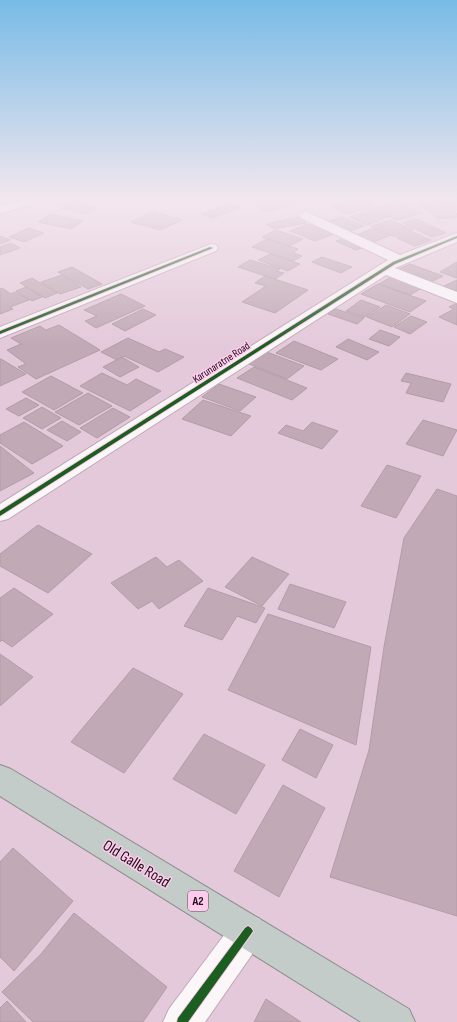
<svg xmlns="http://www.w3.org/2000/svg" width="457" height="1022" font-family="'Sofia Sans Condensed',sans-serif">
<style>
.building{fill:#c1aab5;stroke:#b29ca7}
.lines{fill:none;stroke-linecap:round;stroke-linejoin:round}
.street-casing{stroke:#bda9b6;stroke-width:2}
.highway-casing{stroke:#8d8d8f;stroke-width:2}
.street{fill:#fbf7f9;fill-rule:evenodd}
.highway{fill:#c3ccc9;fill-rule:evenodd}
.cycleway-casing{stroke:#fdcbeb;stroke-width:2}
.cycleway{fill:#1b5e20;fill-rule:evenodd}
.labels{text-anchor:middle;stroke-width:3;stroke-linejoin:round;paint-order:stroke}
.far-street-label{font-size:11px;fill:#22111c;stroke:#fdcbeb}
.shield{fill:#fdcbeb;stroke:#64495a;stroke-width:1}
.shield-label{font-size:12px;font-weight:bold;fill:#22111c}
.near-street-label{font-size:16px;fill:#22111c;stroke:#fdcbeb}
</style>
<rect width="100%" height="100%" fill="#e4c9da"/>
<g class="building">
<polygon points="263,201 299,201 300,202 268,212 252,204"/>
<polygon points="354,201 363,201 374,207 346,214 332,207"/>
<polygon points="453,201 457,205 423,207 418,203"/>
<polygon points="74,202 96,208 84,214 62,208"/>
<polygon points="399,202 410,207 385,215 373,209"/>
<polygon points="230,204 241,208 212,218 201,214"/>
<polygon points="454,205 457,209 428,212 423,208"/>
<polygon points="412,208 423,213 397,220 385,215"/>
<polygon points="370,210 388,217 367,225 349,217"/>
<polygon points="452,210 457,214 457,217 438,219 431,212"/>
<polygon points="153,211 182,220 160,230 131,222"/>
<polygon points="51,214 83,221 71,229 38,222"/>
<polygon points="298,217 306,223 274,229 266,224"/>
<polygon points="342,217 364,226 348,232 326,222"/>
<polygon points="417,219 446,233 432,237 403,223"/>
<polygon points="390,220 414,230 395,237 371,226"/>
<polygon points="308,224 334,234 315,241 290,231"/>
<polygon points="29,228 44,233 24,242 9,237"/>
<polygon points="373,228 391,235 374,242 357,235"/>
<polygon points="276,230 303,239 289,246 262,237"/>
<polygon points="413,232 431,240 415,246 397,238"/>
<polygon points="0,236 11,240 0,244"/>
<polygon points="346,238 365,247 356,250 336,241"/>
<polygon points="267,239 298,249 293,253 302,256 293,261 252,247"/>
<polygon points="11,243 20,248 0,255 0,247"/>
<polygon points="270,254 300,264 288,271 258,260"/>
<polygon points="322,257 352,267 341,273 312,262"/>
<polygon points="250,260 280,269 276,271 284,273 275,279 238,267"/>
<polygon points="457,262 457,278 440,272"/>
<polygon points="410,264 443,276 429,283 397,270"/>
<polygon points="72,267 102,284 88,289 58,272"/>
<polygon points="62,275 81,287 60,294 41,282"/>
<polygon points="265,276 308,290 275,313 242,302 266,286 255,283"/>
<polygon points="391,277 422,288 410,295 379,284"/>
<polygon points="32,278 57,293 45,298 20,283"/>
<polygon points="457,280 457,292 444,286"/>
<polygon points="378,284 426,301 410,312 361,294"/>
<polygon points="26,287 42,297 32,301 16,291"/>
<polygon points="2,288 11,294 15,292 29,300 10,307 13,309 0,314 0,289"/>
<polygon points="121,294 145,306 96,328 85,321 97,316 84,310"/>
<polygon points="361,300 380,307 365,317 346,311"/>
<polygon points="457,303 457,325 439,317 454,309 449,307"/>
<polygon points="386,305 410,314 392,327 367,317"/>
<polygon points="143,309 156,315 125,331 112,324"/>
<polygon points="336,309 364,318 357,324 328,314"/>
<polygon points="411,316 427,322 410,334 394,327"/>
<polygon points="59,325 100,350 36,379 18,367 26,364 7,350 21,344 11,338 40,326 46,330"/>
<polygon points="380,330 400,337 389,346 369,339"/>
<polygon points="128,338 159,352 165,349 184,357 158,372 124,356 117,360 101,352"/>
<polygon points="348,339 379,352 367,360 336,347"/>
<polygon points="294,341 338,359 321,370 276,353"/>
<polygon points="264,351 304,366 287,379 247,363"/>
<polygon points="122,357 139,367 120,377 103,367"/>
<polygon points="0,359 1,359 26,374 0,386"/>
<polygon points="254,367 307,388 292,400 237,378"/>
<polygon points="102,373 127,385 136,379 161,391 130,411 80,386"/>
<polygon points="406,373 451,384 443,402 406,393 411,383 401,381"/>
<polygon points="51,376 83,393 54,410 22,392"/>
<polygon points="219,384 256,397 240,411 202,397"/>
<polygon points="88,393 112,406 79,425 55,412"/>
<polygon points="26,398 39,405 19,416 6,409"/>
<polygon points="203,400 251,416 231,436 182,419"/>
<polygon points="42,407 61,418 42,429 23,418"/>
<polygon points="113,408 130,417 97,438 80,428"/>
<polygon points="423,420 457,430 443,456 406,444"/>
<polygon points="62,421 81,432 67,441 47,430"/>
<polygon points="24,422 63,446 32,464 0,443 0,435"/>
<polygon points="312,422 338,431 322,449 278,433 286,425 303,431"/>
<polygon points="0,446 34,473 0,491"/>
<polygon points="387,465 421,476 396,518 361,506"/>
<polygon points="437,489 457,496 457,916 330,877 369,750 384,647 404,538"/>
<polygon points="38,525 92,554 48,593 0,566 0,554"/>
<polygon points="156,557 167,567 179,560 203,581 159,609 152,601 138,609 111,583"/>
<polygon points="252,557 289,574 262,606 225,587"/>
<polygon points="290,584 346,602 334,628 278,609"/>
<polygon points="14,588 53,614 12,647 2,640 0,642 0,598"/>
<polygon points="208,588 265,608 256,623 237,616 222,640 184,626"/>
<polygon points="268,614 371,647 356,745 228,690"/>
<polygon points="0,654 33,677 0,706"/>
<polygon points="133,668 183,694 124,773 71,742"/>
<polygon points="300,729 333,745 316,778 282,760"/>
<polygon points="204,734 265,765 236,814 173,779"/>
<polygon points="283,785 325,808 279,897 234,871"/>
<polygon points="13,848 73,901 14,971 0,957 0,862"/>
<polygon points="74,913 167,987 143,1022 33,1022 2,992 41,954"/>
<polygon points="266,999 301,1022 254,1022"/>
<polygon points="7,1001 26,1022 0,1022 0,1008"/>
</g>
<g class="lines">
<g class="street-casing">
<g id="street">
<polygon points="14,201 33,201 31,204 0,214 0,206"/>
<polygon points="305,211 400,255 457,233 457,242 395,268 457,292 457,303 386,275 8,519 0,521 0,504 388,260 301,218 299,215"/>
<polygon points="211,244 216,245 218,248 216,251 0,338 0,327"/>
<polygon points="248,913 260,919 266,931 260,943 205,1022 163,1022 169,1009 236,919"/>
</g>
</g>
<g class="highway-casing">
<polygon id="highway" points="0,765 11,769 409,1009 415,1022 361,1022 0,796"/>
</g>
<use href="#street" class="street"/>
<use href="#highway" class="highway"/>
<g class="cycleway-casing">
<g id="cycleway">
<polygon points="457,236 457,238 395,264 0,516 0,511 393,262"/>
<polygon points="210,247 213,248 0,334 0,331"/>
<polygon points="248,926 251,928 253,931 251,934 188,1022 177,1022 178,1018 245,928"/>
</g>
</g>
<use href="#cycleway" class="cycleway"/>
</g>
<linearGradient id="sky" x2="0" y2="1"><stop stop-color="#77bbe6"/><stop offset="0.58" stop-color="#f3e7ee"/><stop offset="1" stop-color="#f3e7ee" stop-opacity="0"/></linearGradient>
<rect width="457" height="344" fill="url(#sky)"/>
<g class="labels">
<g class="far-street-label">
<text transform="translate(221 362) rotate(-33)" y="4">Karunaratne Road</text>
</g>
<rect class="shield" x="188" y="891" width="20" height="20" rx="3"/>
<g class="shield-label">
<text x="198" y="905">A2</text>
</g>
<g class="near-street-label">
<text transform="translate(137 863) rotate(32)" y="6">Old Galle Road</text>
</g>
</g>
</svg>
